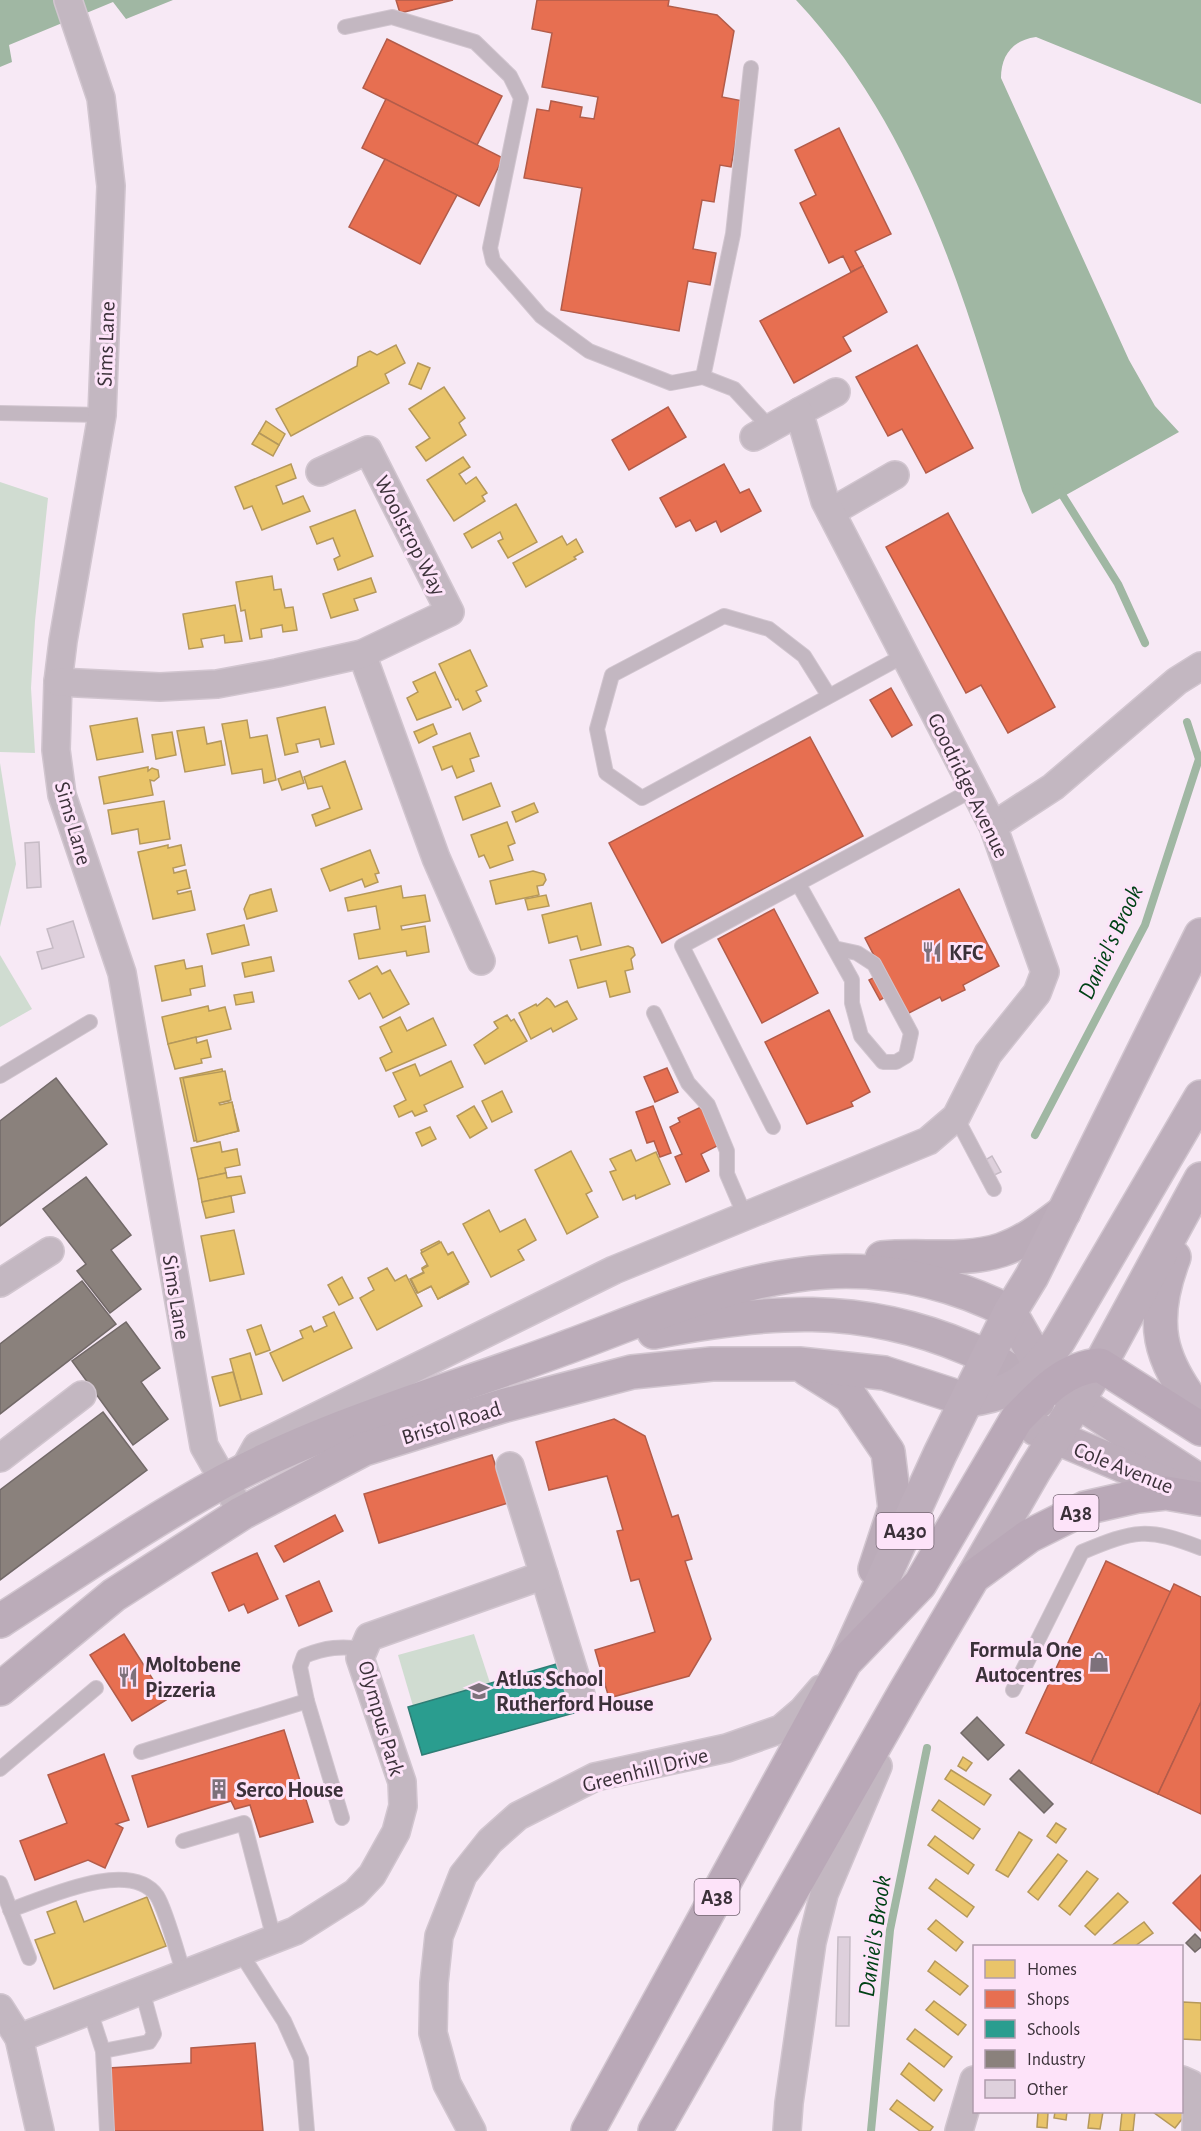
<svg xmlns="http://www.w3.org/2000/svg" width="1201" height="2131" font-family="'Alegreya Sans',sans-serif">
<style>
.green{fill:#d0dcd1}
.water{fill:#a0b7a3}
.homes{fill:#e9c46a;stroke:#b5985b;stroke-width:1.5}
.shops{fill:#e76f51;stroke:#b35c4a;stroke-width:1.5}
.schools{fill:#2a9d8f;stroke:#2f7d75;stroke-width:1.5}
.industry{fill:#8a817c;stroke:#726968;stroke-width:1.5}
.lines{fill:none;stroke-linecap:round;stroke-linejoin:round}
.stream{stroke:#a0b7a3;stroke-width:8}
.building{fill:#ded0dc;stroke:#c6bbc5;stroke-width:1.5}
.lane-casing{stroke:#d1c5cf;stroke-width:16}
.street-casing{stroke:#d1c5cf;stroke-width:30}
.secondary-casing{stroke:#d1c5cf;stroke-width:36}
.primary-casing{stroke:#d1c5cf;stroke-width:36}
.highway-casing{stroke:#d1c5cf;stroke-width:36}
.lane{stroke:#c3b7c1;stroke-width:14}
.street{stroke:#c3b7c1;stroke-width:27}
.secondary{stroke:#bbacb9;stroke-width:33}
.primary{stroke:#bdaebb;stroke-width:33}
.highway{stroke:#b9a8b7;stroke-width:33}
.labels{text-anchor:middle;stroke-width:6;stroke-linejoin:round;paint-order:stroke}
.shield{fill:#fde3f9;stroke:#756673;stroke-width:1.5}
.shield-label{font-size:21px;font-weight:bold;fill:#3b3139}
.street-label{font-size:22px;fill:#3b3139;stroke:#fde3f9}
.poi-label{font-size:22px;font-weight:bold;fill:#3b3139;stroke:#fde3f9;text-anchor:start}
.water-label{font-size:24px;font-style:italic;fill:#004216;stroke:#fde3f9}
</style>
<rect width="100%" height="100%" fill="#f7e9f5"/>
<g class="green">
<polygon points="0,482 48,498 35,621 31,688 35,753 0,752"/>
<polygon points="0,763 16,864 0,927"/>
<polygon points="0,955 32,1009 0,1027"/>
<polygon points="474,1634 490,1683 413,1706 398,1655"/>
</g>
<g class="water">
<polygon points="0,0 173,0 126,19 113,2 9,45 12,62 0,67"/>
<path d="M796 0H1201V104L1036 37C1013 40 1001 55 1001 78L1129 360 1155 406 1179 432 1032 514 1022 491C971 318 923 135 796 0Z"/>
</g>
<g class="homes">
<polygon points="396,345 405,363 385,374 389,383 291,436 276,409 357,366 358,357 370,351 377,355"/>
<polygon points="418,363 430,368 421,389 409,384"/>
<polygon points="444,387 465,418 459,423 466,435 426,461 416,447 430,438 409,409"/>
<polygon points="266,421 285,434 279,445 259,433"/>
<polygon points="259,433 279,445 273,456 252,444"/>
<polygon points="463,457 470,467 459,474 466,484 476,477 487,493 482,496 485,501 454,521 427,480"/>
<polygon points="291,464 296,478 276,486 283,504 303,496 310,511 262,530 252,506 244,509 235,487"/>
<polygon points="516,504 537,542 508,558 498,541 503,539 500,532 472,548 464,534"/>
<polygon points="355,510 373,556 338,570 334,559 340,556 333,538 317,544 310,527"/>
<polygon points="562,536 567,545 576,539 583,552 574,557 576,559 526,587 513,563"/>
<polygon points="272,576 274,590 281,589 285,608 293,607 297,630 283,632 282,625 261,629 262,637 250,639 245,610 241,611 236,582"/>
<polygon points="371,578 376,592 354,599 358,610 331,618 323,594"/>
<polygon points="235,605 242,641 225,643 224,635 201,639 203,647 189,649 183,614"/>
<polygon points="470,650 487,686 476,691 481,701 463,710 458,699 456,700 439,664"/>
<polygon points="435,672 451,707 417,720 407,698 418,692 413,682"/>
<polygon points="325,707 334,744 321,747 319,739 296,744 298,752 285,755 277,718"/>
<polygon points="137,718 143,752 97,760 90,726"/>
<polygon points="247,720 250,738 267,735 276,780 264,783 262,769 232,774 222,724"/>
<polygon points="433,724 437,734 419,743 414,732"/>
<polygon points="204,727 207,744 221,741 225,765 185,772 177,731"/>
<polygon points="172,732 176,755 156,759 152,735"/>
<polygon points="470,733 479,756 470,759 474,771 457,778 452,766 442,770 433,747"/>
<polygon points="345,761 362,809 316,826 312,815 330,808 322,786 308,789 304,777"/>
<polygon points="148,767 148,771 152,768 158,770 159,777 154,781 150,780 153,795 104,804 99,777"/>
<polygon points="300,771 304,783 282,790 278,779"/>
<polygon points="491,783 500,806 463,820 455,797"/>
<polygon points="164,801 170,839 140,844 138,829 112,834 108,810"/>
<polygon points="534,803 538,812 516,822 512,812"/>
<polygon points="507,822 515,843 508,846 513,860 490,868 484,855 479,857 471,835"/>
<polygon points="168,845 168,848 181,845 185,865 173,868 174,873 186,870 190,888 177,891 178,894 191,891 195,910 153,919 138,852"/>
<polygon points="370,850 379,873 375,874 378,882 365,887 362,879 330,891 321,869"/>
<polygon points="533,871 544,874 546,880 543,885 537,886 539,895 496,904 490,881"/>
<polygon points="401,886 403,898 425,895 430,921 401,926 402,930 425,926 429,952 407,956 406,951 359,959 354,934 380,929 376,906 348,911 345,898"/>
<polygon points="271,889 277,911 247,919 244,909 250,895"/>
<polygon points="546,895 549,906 528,910 525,899"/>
<polygon points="591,903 601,945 581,950 577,936 549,943 542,915"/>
<polygon points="244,925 249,945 212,954 207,934"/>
<polygon points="628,946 633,948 635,955 631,959 633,969 625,971 630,992 610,997 606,981 578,988 570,960"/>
<polygon points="271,957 274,971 245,977 242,963"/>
<polygon points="184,960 186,969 202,966 205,986 190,989 191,995 162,1001 155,966"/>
<polygon points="377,966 382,974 390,970 409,1004 383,1018 370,993 359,999 349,981"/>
<polygon points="252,992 254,1002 236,1005 234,995"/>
<polygon points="547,998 550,1000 555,1007 567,1001 577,1019 553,1032 551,1028 531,1039 519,1013 536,1004 537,1006"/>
<polygon points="208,1006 209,1011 225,1007 231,1029 168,1044 162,1017"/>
<polygon points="507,1015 511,1021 514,1019 527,1041 485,1064 474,1045 498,1028 494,1022"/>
<polygon points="400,1017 407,1031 433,1018 446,1045 386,1071 380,1058 392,1052 380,1027"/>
<polygon points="196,1037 197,1043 207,1040 211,1057 201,1059 202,1063 175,1069 168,1044"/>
<polygon points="451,1061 463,1087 424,1105 427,1111 415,1116 412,1111 399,1117 394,1106 406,1100 393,1073 415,1064 420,1076"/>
<polygon points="222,1069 229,1101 219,1103 219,1106 232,1103 239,1131 194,1141 180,1078"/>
<polygon points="225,1071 231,1100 219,1103 220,1105 232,1102 238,1131 197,1142 183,1078"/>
<polygon points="502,1091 512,1112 492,1122 482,1101"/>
<polygon points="474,1106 487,1128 470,1138 457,1116"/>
<polygon points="430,1127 436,1139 422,1146 416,1133"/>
<polygon points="220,1142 222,1152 237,1149 240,1165 225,1168 226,1173 198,1179 191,1148"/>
<polygon points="631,1150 636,1161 656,1152 670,1184 636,1199 635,1195 623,1200 610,1172 616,1170 610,1159"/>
<polygon points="571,1151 592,1191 586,1194 598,1217 567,1234 535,1170"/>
<polygon points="226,1173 227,1178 241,1176 245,1193 202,1202 198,1179"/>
<polygon points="231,1196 234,1212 206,1218 202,1202"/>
<polygon points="489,1210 500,1232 525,1219 536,1240 518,1250 524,1260 491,1277 463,1224"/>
<polygon points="234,1230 244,1274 210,1281 201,1236"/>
<polygon points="439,1241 447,1255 452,1252 468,1284 438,1299 432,1286 417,1293 410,1279 424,1272 422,1268 428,1264 421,1250"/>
<polygon points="441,1242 448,1255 453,1252 469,1282 438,1299 431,1286 418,1293 411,1279 424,1273 422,1269 428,1266 421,1253"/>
<polygon points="387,1268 395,1281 406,1275 422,1306 377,1330 360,1298 374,1290 368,1278"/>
<polygon points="342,1277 353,1298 339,1305 328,1285"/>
<polygon points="334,1312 352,1348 283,1381 270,1353 303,1338 300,1331 311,1326 314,1332 327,1326 323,1317"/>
<polygon points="261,1325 270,1350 256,1355 247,1330"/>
<polygon points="250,1353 262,1394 241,1400 230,1359"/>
<polygon points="233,1372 241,1400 220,1406 212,1377"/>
<polygon points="963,1757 972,1763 966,1771 958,1766"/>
<polygon points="951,1770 991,1795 984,1805 945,1779"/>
<polygon points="939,1800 980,1829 973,1839 932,1810"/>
<polygon points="1056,1823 1066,1829 1056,1843 1047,1836"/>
<polygon points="1019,1832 1032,1840 1008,1877 996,1870"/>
<polygon points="935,1836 974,1865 968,1874 928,1845"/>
<polygon points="1058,1854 1067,1861 1038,1900 1028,1892"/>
<polygon points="1087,1871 1098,1879 1070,1915 1059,1906"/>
<polygon points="936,1879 974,1907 967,1917 929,1888"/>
<polygon points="1118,1893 1128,1902 1095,1935 1085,1926"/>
<polygon points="147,1897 166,1946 54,1989 35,1940 55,1933 47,1912 76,1901 84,1922"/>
<polygon points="936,1920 963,1942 956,1951 928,1929"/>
<polygon points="1144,1922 1153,1933 1135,1946 1111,1946"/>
<polygon points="935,1961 968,1986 960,1995 928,1971"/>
<polygon points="934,2001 966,2025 958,2035 926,2010"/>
<polygon points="1183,2002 1201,2003 1201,2040 1182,2039"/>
<polygon points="915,2029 952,2057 944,2067 907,2039"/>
<polygon points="909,2063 942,2090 934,2101 901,2074"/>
<polygon points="897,2100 933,2127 930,2131 920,2131 890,2109"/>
<polygon points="1182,2110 1186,2114 1175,2128 1153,2112"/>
<polygon points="1038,2112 1048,2113 1047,2128 1037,2127"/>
<polygon points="1055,2112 1067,2112 1066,2120 1054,2118"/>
<polygon points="1090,2112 1103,2112 1100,2129 1088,2128"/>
<polygon points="1122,2112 1135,2112 1133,2131 1120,2131"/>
</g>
<g class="shops">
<polygon points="396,0 453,0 400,13"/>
<polygon points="537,0 669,0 668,6 717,15 734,31 722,97 743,101 731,167 720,165 714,202 702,200 693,249 716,253 710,285 688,281 679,331 561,310 582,188 524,178 537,109 549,111 551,101 582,107 580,117 594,119 598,97 542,87 552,33 532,29"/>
<polygon points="387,39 502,96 477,145 363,88"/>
<polygon points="386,99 503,158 479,206 362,148"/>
<polygon points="839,128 891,234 855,251 863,266 851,272 843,256 829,263 800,203 816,195 795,150"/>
<polygon points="385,159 457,195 420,264 349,227"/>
<polygon points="863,266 887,312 843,337 851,351 794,383 760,321"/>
<polygon points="917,345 973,448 926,473 902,429 888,436 856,377"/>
<polygon points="668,407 686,437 629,470 612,440"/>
<polygon points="724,464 740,493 749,489 761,511 721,532 716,521 696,531 690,520 676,527 660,498"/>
<polygon points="948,513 1055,707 1008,733 981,685 966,693 886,547"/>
<polygon points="891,688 912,725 892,737 870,700"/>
<polygon points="810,737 863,836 662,943 609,843"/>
<polygon points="959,889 999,966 963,985 965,990 942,1001 940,997 905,1015 894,992 880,1000 869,980 883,973 865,938"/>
<polygon points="774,909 818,993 762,1023 718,939"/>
<polygon points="829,1010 870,1092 851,1102 853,1106 807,1124 765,1042"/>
<polygon points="667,1068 678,1092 655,1102 644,1077"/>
<polygon points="653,1106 671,1153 660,1157 654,1141 647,1143 636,1112"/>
<polygon points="701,1107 719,1145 701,1154 709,1171 686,1182 675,1157 682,1154 670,1127 680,1122 678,1118"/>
<polygon points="614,1419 645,1436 672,1517 678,1515 692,1559 685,1561 711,1639 689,1676 609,1698 595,1650 655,1632 639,1579 631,1581 617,1531 623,1530 607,1476 549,1490 536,1442"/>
<polygon points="492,1455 508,1503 379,1543 364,1494"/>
<polygon points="335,1515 343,1531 284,1562 275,1546"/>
<polygon points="257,1553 278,1599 248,1613 244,1604 229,1611 212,1573"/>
<polygon points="1106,1561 1171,1592 1091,1763 1026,1733"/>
<polygon points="319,1581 332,1611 299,1626 286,1596"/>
<polygon points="1174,1584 1201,1597 1201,1702 1158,1794 1091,1763"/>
<polygon points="124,1634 166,1700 132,1721 90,1655"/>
<polygon points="1201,1702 1201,1814 1158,1794"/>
<polygon points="284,1730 313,1822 260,1837 250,1805 235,1809 231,1801 148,1827 132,1776"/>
<polygon points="104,1754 129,1820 116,1824 123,1828 105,1868 88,1860 35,1880 20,1841 67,1823 48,1775"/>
<polygon points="1201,1875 1201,1931 1173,1903"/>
<polygon points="255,2043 263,2131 114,2131 109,2068 191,2063 191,2048"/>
</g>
<polygon class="schools" points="560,1663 574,1713 422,1755 408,1707"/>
<g class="industry">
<polygon points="56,1078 107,1144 0,1226 0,1121"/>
<polygon points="86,1177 131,1235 111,1250 141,1289 110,1313 77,1271 86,1264 43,1209"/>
<polygon points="82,1281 116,1324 0,1414 0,1344"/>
<polygon points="126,1322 160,1368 141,1382 168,1419 133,1445 72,1361"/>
<polygon points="103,1412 147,1470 0,1580 0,1490"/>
<polygon points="977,1717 1004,1745 988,1760 961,1733"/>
<polygon points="1019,1770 1053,1804 1044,1813 1010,1779"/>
<polygon points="1195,1934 1201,1940 1201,1947 1195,1952 1186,1943"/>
</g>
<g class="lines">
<g class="stream">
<polyline points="1058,488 1118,584 1145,643"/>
<polyline points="1035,1135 1145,925 1199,759 1187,722"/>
<polyline points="871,2131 890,1930 927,1748"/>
</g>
</g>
<g class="building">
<polygon points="39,842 41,887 27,888 25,843"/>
<polygon points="73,921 84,957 42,969 37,952 53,948 47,929"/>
<polygon points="992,1156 1001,1172 990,1177 982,1162"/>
<polygon points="838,1937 850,1937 849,2026 836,2026"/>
</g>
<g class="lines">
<g class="lane-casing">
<g id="lane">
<polyline points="345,27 392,17 475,42 510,76 521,98 490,248 493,261 541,316 589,351 671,383 703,377 734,389 770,428"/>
<polyline points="703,377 733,234 751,68"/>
<polyline points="0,413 102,415"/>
<polyline points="829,696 804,656 769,629 724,616 612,675 597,729 606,773 642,798 905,655"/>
<polyline points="799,885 852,980 852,1003 861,1036 883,1062 896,1062 906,1056 911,1033 874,964 857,953 834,948"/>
<polyline points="654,1013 688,1083 708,1105 727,1151 727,1174 745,1216"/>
<polyline points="0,1076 90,1022"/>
<polyline points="956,1117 994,1189"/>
<polyline points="773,1127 682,946 974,789"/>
<path d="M1013 1690 1082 1552C1135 1530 1147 1527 1201 1548"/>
<polyline points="141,1752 307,1701"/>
<polyline points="0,1769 96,1688"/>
<path d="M342 1818 307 1701 300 1667 304 1656C326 1647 341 1646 364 1649"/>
<polyline points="183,1841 244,1823 274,1939"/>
<polyline points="0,1883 29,1958"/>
<path d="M10 1910C43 1899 130 1857 157 1896 166 1910 178 1956 184 1974"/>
<polyline points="240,1952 284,2021 301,2059 307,2131"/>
<polyline points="90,2011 103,2051"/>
<polyline points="107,2131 103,2051 149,2042 154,2034 142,1990"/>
</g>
</g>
<g class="street-casing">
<g id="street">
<polyline points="68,0 101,98 111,186 102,415 63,641 58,682 56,750 62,795 122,973 204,1446 242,1513"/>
<polyline points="799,412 836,392"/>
<polyline points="831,512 895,475"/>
<polyline points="362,654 436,858 481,961"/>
<polyline points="58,682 160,687 217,684 277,673 362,654 450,612 368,450 320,472"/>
<polyline points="993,826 1053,787 1177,681 1201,666"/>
<polyline points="0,1283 50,1251"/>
<polyline points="0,1458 82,1395"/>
<polyline points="242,1473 257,1446 614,1270 928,1141 956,1117 988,1054 1037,993 1045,972 993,826 825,501 799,412 754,437"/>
<polyline points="544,1575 581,1695"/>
<polyline points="0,2008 19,2038 40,2131"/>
<polyline points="19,2038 295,1931 355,1893 372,1875 396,1832 403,1806 402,1782 360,1658 369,1637 544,1575 510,1466"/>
<polyline points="1182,2080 1191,2084 1197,2091 1196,2131"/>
<polyline points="472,2131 447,2084 433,2033 434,1983 439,1936 463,1875 490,1841 518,1816 595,1777 727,1748 781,1729 802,1711 821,1689"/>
<polyline points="787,2131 789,2103 812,1942 824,1894 878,1766"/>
<polyline points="959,2131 974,2080"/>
</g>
</g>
<g class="secondary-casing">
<g id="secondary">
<path d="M882 1258C920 1254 964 1262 1001 1250 1025 1242 1044 1227 1064 1212"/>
<path d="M654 1332C767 1310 859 1302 967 1348 993 1358 1026 1376 1038 1402"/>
<polyline points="807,1369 850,1396 888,1452 895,1508 875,1569"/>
<path d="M0 1621C73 1574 147 1523 224 1481 330 1424 449 1391 562 1349 647 1318 733 1278 825 1272 891 1268 951 1282 1010 1312"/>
<polyline points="0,1689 114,1595 242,1513 364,1449 502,1406 632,1372 712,1364 799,1364 884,1373 967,1400"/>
</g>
</g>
<g class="primary-casing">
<g id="primary">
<path d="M1174 1257C1149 1322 1158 1360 1201 1413"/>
<polyline points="1010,1312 1041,1367 1054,1383 1077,1401 1201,1482"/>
<path d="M967 1400C1013 1395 1034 1377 1059 1340L1201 1097"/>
<polyline points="1036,1429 1193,1495"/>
<polyline points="973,1577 1034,1471 1100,1365 1201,1179"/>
<polyline points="847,1658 940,1454 1010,1312 1032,1276 1201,935"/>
</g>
</g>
<g class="highway-casing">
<g id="highway">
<path d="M588 2131 845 1662 920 1584 1016 1420C1040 1395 1063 1368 1100 1365L1201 1429"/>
<polyline points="655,2131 905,1692 973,1577 1029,1536 1085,1508 1138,1496 1166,1493 1201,1499"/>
</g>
</g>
<use href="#lane" class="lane"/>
<use href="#street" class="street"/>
<use href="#secondary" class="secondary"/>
<use href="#primary" class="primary"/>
<use href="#highway" class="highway"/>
</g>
<defs>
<g id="restaurant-bare" transform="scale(1.62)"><path d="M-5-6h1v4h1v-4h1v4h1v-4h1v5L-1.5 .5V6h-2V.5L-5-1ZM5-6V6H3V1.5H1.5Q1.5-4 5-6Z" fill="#7d717b" stroke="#fde3f9" stroke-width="2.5" paint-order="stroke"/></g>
<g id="shop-bare" transform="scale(1.62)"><path d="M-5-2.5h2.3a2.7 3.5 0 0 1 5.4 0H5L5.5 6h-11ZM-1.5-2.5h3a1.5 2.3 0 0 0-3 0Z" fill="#7d717b" stroke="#fde3f9" stroke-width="2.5" paint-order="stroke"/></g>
<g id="school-bare" transform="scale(1.62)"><path d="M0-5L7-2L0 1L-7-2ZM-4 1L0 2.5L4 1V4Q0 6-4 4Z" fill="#7d717b" stroke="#fde3f9" stroke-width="2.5" paint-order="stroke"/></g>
<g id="building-bare" transform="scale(1.62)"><path d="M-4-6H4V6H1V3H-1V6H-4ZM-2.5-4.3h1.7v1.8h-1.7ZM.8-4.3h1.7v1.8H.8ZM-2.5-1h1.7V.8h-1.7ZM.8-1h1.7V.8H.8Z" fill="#7d717b" stroke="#fde3f9" stroke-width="2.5" paint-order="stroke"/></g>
</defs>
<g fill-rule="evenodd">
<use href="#restaurant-bare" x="932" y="952"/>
<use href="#shop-bare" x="1099" y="1662"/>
<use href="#restaurant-bare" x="128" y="1677"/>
<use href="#school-bare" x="479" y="1691"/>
<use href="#building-bare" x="219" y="1789"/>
</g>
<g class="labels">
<g class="shield">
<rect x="1053.5" y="1495" width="45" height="36" rx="4.5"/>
<rect x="876.5" y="1513" width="57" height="36" rx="4.5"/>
<rect x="694.5" y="1879" width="45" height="36" rx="4.5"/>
</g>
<g class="shield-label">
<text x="1076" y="1520">A38</text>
<text x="905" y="1538">A430</text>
<text x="717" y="1904">A38</text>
</g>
<g class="street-label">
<text transform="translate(105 344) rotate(-88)" y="8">Sims Lane</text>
<text transform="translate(411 535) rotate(63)" y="8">Woolstrop Way</text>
<text transform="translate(969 785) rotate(64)" y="8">Goodridge Avenue</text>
<text transform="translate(74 823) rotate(74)" y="8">Sims Lane</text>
<text transform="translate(177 1297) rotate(81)" y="8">Sims Lane</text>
<text transform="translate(451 1422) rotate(-17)" y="8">Bristol Road</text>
<text transform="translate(1124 1467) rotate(22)" y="8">Cole Avenue</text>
<text transform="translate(382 1718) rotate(74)" y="8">Olympus Park</text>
<text transform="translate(645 1769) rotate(-14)" y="8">Greenhill Drive</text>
</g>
<g class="poi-label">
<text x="949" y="960">KFC</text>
<text x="1082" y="1657" text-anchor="end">Formula One<tspan x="1082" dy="25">Autocentres</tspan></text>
<text x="145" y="1672">Moltobene<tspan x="145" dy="25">Pizzeria</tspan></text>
<text x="496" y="1686">Atlus School<tspan x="496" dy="25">Rutherford House</tspan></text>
<text x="236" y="1797">Serco House</text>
</g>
<g class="water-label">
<text transform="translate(1110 942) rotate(-65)" y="8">Daniel's Brook</text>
<text transform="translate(874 1936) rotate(-82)" y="8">Daniel's Brook</text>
</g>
</g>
<rect x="973" y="1945" width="210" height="168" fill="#fde3f9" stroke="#af9cac" stroke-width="1.5"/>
<rect x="985" y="1960" width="30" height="18" fill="#e9c46a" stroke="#af9cac" stroke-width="1.5"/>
<text x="1027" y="1975" font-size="18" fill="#3b3139">Homes</text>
<rect x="985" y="1990" width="30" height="18" fill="#e76f51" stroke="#af9cac" stroke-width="1.5"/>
<text x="1027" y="2005" font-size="18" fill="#3b3139">Shops</text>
<rect x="985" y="2020" width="30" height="18" fill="#2a9d8f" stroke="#af9cac" stroke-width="1.5"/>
<text x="1027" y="2035" font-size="18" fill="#3b3139">Schools</text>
<rect x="985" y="2050" width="30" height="18" fill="#8a817c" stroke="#af9cac" stroke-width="1.5"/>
<text x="1027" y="2065" font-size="18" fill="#3b3139">Industry</text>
<rect x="985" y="2080" width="30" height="18" fill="#ded0dc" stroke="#af9cac" stroke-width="1.5"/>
<text x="1027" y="2095" font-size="18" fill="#3b3139">Other</text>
</svg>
